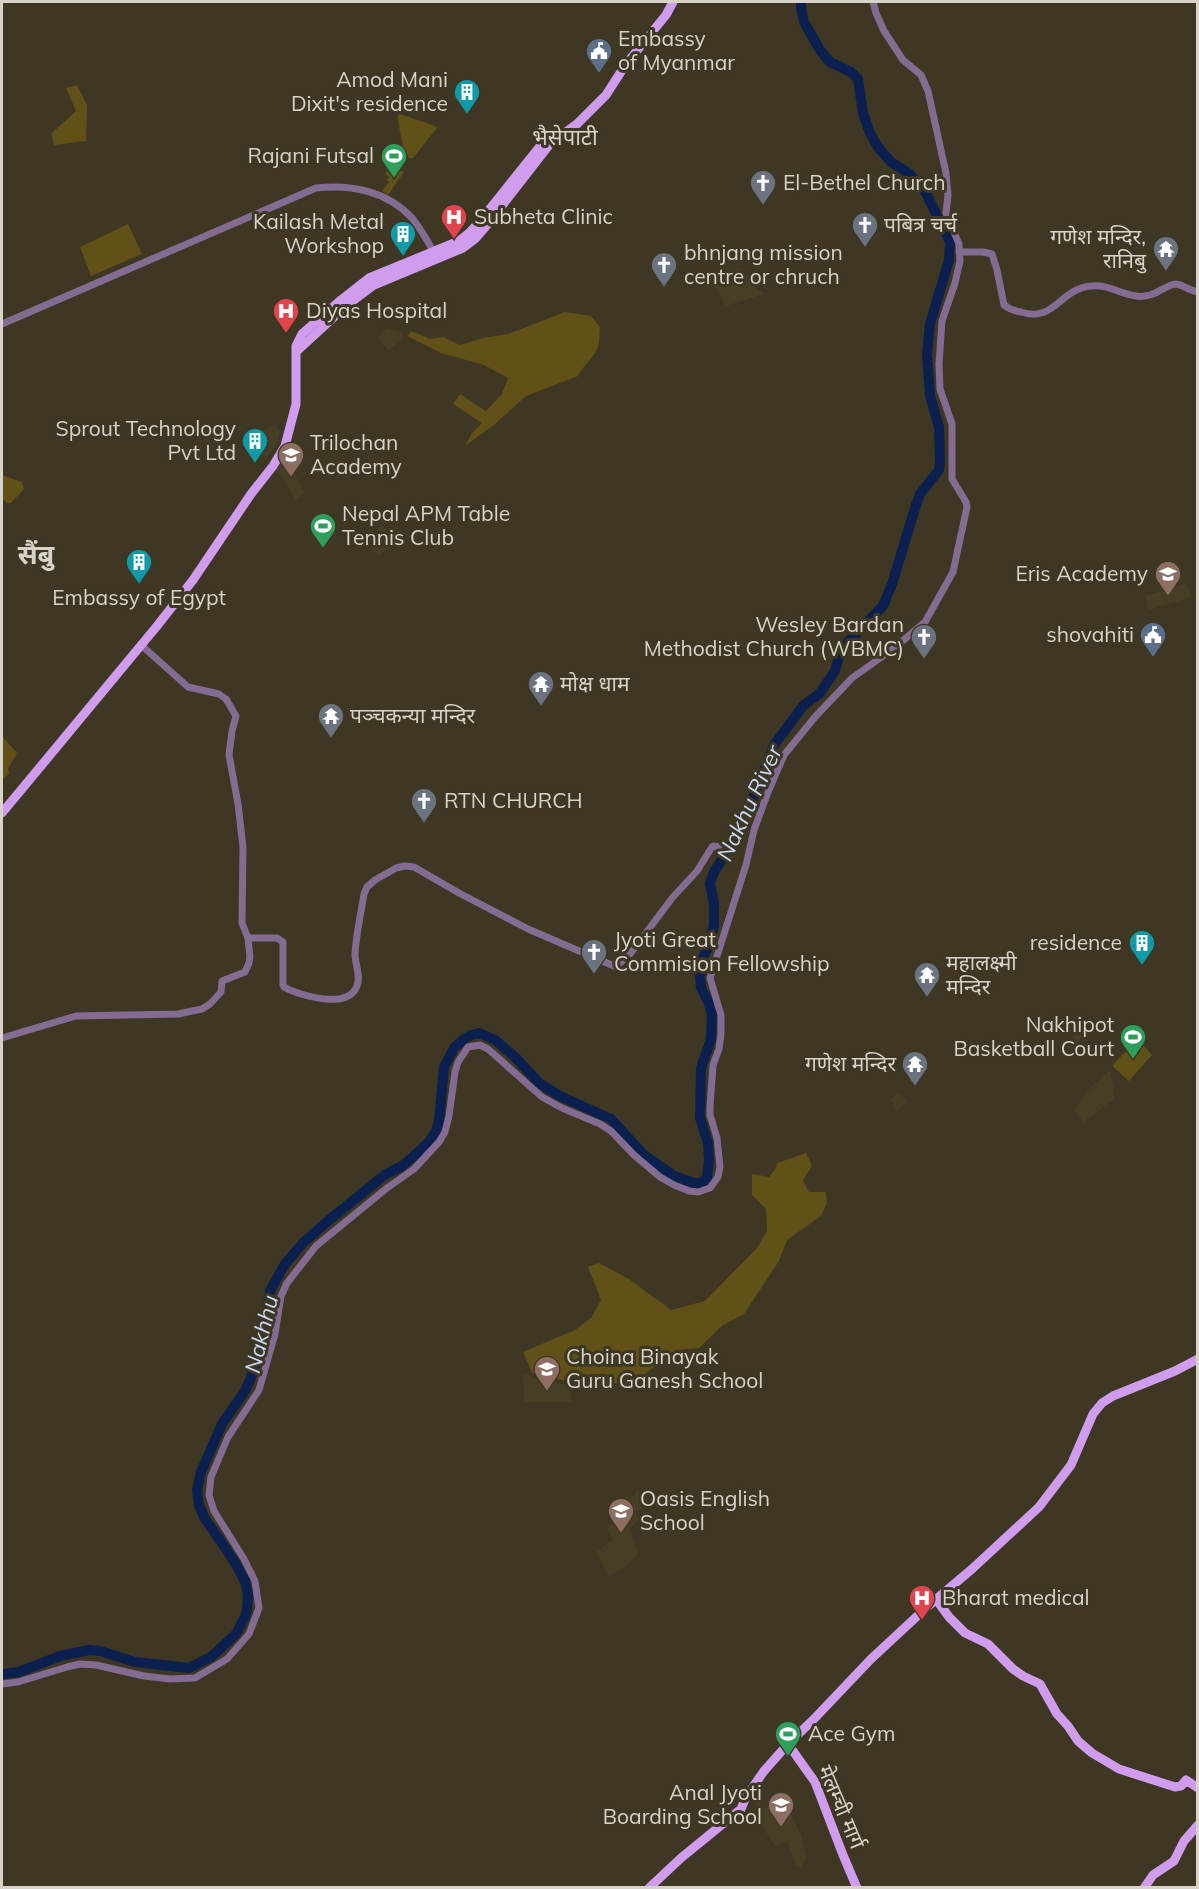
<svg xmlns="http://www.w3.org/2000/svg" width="1199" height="1889" font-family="Mulish,'Noto Sans Devanagari',sans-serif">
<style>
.built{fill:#473f25}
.green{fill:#615017}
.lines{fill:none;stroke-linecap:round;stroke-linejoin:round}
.river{stroke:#0b204e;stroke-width:10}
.minor{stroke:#846b92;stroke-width:7}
.major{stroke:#d09ced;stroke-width:9}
.labels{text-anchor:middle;stroke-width:6;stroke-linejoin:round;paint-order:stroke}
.poi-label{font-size:21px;fill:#d7d3c8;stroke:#3d3724;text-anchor:start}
.street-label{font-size:21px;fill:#d7d3c8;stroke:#3d3724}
.neighbourhood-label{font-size:22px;fill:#d7d3c8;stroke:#3d3724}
.water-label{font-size:22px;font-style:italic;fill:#c9daf9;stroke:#3d3724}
.district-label{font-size:27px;font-weight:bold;fill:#d7d3c8;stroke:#3d3724}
</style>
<rect width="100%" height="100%" fill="#3d3724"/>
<g class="built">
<polygon points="737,268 749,277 751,283 764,294 726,306 712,282 733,272"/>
<polygon points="388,328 401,332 404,338 388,351 378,337 382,335 383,330"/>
<polygon points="275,424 280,431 277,443 265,460 253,435"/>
<polygon points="283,461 293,471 305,493 296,500 285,483 286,481 276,470"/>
<polygon points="382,525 397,541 379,556 365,540"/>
<polygon points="1186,584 1192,597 1148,610 1145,596"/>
<polygon points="1076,1030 1085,1035 1071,1050 1066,1046"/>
<polygon points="1110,1070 1115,1098 1084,1122 1074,1111 1086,1092"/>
<polygon points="898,1092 907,1101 897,1112 892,1106 894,1103 891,1099"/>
<polygon points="523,1374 569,1386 571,1402 524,1402"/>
<polygon points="637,1489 648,1506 635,1512 640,1520 629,1528 638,1553 627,1566 609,1576 596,1552 613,1540 607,1528 621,1517 624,1508 623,1498 628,1495 629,1498 635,1495"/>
<polygon points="784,1799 801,1835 807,1859 800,1868 796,1865 787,1841 775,1846 759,1821 750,1814 759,1802 767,1809 774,1800"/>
</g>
<g class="green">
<polygon points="77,85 87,105 86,141 54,145 51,134 76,111 66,88"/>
<polygon points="400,114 435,126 437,128 413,158 409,158 404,152 397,116"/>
<polygon points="392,164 404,172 388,195 382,191 389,182 387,180 389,177 385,174"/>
<polygon points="128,224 142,254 91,276 80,247"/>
<path d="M565 312 591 316 600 327C599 333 600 341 598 347 594 358 583 365 578 376L526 396 495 424 465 446 472 433 482 423 453 404 460 394 486 411 502 394 508 378 484 365 441 353 407 336 411 331 430 339 443 337 460 345 483 338 508 334Z"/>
<polygon points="2,475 22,482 24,489 11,503 7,503 2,499"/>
<polygon points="2,736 17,753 8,769 9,774 2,780"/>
<polygon points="1141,1043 1152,1055 1129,1081 1112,1066 1123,1054"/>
<polygon points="806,1153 812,1166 803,1180 809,1192 826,1192 827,1203 821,1216 787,1240 779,1261 744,1314 723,1325 699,1348 678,1350 639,1378 607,1385 576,1383 532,1373 523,1352 575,1330 591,1318 601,1300 588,1267 599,1263 629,1279 671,1310 705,1301 757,1248 767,1231 766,1209 752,1195 752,1174 769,1177 776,1168 777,1163"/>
</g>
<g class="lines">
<polyline class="river" points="2,1674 19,1672 60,1656 89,1650 100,1651 135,1662 189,1668 211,1657 236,1634 245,1617 247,1610 248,1595 245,1581 234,1561 204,1517 199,1505 197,1490 201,1472 222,1424 245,1391 250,1380 262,1346 270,1291 285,1264 303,1243 328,1221 386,1174 402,1166 413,1157 428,1143 436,1132 439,1121 444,1067 454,1048 464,1039 471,1035 479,1033 495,1040 516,1058 539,1083 562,1097 611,1119 643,1154 674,1176 697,1184 702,1182 707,1178 709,1160 708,1143 700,1118 701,1068 711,1039 712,1014 708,1001 701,988 699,966 709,945 714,926 714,904 710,883 714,872 741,829 774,745 803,706 820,693 835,671 840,653 848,642 883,606 892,584 916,505 920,494 939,470 940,461 939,427 930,396 927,354 930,324 949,260 950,242 926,193 910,174 891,162 878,147 870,133 863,113 858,79 851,72 830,62 820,50 804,22 801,9 801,2"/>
<g class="minor">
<path d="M959 252H983L992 254 997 270 1004 305C1009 309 1015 311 1021 312 1055 323 1059 289 1091 286 1108 284 1120 294 1136 296 1155 299 1165 284 1176 284 1184 285 1190 291 1198 292"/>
<path d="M2 324 316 188C351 184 387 191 412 218 421 229 428 242 435 254"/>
<path d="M248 938H277L283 942V985L284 987C300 996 348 1010 357 986 361 975 355 965 355 954 356 934 361 913 364 894L367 887 375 880 396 868 405 866 414 867 459 893 528 929 614 966 620 963 630 954 673 897 697 871 712 847 714 846 719 847"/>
<polyline points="2,1038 76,1016 178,1014 202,1009 210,1004 221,992 222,981 245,972 249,963 250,957 248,938 242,923 243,847 238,804 229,755 232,731 236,716 226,699 219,694 188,687 141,645"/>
<polyline points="2,1684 18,1682 67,1667 80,1664 96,1665 144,1676 170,1679 195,1678 227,1659 249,1634 259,1608 255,1581 244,1559 214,1511 209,1495 211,1477 228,1437 259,1390 275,1334 281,1296 287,1283 316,1246 387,1188 414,1169 439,1142 445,1132 449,1116 455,1072 458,1062 468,1047 480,1045 488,1049 542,1097 562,1108 600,1124 611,1131 634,1155 660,1177 674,1185 689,1191 698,1192 710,1188 718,1177 720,1167 717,1138 710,1115 710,1107 713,1065 719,1049 721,1034 721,1015 710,978 746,865 754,830 768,792 784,755 815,717 852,678 893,649 925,622 953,572 967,507 966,502 952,479 952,424 940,389 939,364 942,321 955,283 960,261 959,244 946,213 948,195 946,173 928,91 921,75 903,60 884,31 876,13 873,2"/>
</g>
<g class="major">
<polyline points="297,351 346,306 374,285 463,248 475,239 487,225 553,140"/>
<polyline points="2,813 157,626 193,580 251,494 273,466 285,446 296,404 296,346 302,334 341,300 369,278 459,241 469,233 481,220 541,145 562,135 577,124 606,95 626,64 666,15 673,2"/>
<polyline points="936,1599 949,1617 965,1633 988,1644 1013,1669 1023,1676 1040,1684 1057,1714 1068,1726 1078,1741 1092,1753 1119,1769 1175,1787 1181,1786 1186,1780 1198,1788"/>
<polyline points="788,1744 815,1782 843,1855 857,1888"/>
<polyline points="649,1888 681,1858 741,1809 746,1797 764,1771 788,1744 813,1720 871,1659 927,1607 972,1569 1039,1507 1071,1465 1093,1414 1102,1403 1113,1396 1175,1371 1198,1359"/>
<polyline points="1144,1888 1153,1875 1174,1861 1184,1841 1198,1825"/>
</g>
</g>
<defs>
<g id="civic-pin" transform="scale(1.35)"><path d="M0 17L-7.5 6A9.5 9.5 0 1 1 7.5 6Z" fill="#5c6f8a" stroke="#3d3724"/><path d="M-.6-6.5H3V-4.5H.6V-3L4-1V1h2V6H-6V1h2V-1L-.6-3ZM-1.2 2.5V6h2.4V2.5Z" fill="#fff"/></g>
<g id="building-pin" transform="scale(1.35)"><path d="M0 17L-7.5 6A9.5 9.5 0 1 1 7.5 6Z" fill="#0f9aa8" stroke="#3d3724"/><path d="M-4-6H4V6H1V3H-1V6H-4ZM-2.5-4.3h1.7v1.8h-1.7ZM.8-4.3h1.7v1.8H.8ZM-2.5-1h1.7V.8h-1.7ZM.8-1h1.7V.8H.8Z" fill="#fff"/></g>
<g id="stadium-pin" transform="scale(1.35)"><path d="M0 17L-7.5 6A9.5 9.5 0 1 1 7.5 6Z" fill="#2e9e5b" stroke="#3d3724"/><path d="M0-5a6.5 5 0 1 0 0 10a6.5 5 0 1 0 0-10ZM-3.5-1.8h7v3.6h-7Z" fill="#fff"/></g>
<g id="church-pin" transform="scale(1.35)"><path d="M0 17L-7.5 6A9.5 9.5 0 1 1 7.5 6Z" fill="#6b7280" stroke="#3d3724"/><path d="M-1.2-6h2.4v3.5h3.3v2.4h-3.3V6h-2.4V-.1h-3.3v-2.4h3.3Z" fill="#fff"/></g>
<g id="hospital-pin" transform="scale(1.35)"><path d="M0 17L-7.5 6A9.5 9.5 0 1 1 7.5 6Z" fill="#e0444e" stroke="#3d3724"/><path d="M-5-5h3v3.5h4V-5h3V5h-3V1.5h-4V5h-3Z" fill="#fff"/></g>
<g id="temple-pin" transform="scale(1.35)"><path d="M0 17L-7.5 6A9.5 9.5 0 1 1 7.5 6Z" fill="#6b7280" stroke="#3d3724"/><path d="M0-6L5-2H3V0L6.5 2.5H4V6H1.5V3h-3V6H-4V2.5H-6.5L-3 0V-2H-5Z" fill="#fff"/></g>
<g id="school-pin" transform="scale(1.35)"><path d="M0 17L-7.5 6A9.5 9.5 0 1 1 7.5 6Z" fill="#8d6e63" stroke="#3d3724"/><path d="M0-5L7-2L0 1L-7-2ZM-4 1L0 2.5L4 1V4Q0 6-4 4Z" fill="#fff"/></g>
</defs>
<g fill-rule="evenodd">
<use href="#civic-pin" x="599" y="51"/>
<use href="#building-pin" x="467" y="92"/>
<use href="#stadium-pin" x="394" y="156"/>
<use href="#church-pin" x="763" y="183"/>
<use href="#hospital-pin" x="454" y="217"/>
<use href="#church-pin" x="865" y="225"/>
<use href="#building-pin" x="403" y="234"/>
<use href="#temple-pin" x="1166" y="249"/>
<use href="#church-pin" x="664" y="265"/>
<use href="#hospital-pin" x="286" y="311"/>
<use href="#building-pin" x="255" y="441"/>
<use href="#school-pin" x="291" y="455"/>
<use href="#stadium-pin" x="323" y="526"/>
<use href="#building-pin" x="139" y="562"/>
<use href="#school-pin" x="1168" y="574"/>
<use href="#civic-pin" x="1153" y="635"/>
<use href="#church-pin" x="924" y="637"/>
<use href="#temple-pin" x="541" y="684"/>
<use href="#temple-pin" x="331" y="716"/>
<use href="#church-pin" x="424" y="801"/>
<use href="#building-pin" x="1142" y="943"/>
<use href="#church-pin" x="594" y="952"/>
<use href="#temple-pin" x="927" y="975"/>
<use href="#stadium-pin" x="1133" y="1037"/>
<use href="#temple-pin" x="915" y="1064"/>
<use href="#school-pin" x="547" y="1369"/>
<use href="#school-pin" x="621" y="1511"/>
<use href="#hospital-pin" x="922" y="1598"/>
<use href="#stadium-pin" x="788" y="1734"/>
<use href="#school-pin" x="781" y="1805"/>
</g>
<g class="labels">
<g class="poi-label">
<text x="618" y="46">Embassy<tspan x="618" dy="24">of Myanmar</tspan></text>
<text x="448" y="87" text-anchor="end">Amod Mani<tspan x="448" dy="24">Dixit's residence</tspan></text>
<text x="374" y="163" text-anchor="end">Rajani Futsal</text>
<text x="783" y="190">El-Bethel Church</text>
<text x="474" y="224">Subheta Clinic</text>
<text x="384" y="229" text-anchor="end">Kailash Metal<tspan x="384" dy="24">Workshop</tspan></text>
<text x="884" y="232">पबित्र चर्च</text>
<text x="1146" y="244" text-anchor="end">गणेश मन्दिर,<tspan x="1146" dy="24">रानिबु</tspan></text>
<text x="684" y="260">bhnjang mission<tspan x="684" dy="24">centre or chruch</tspan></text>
<text x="306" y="318">Diyas Hospital</text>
<text x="236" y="436" text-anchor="end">Sprout Technology<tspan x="236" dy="24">Pvt Ltd</tspan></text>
<text x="310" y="450">Trilochan<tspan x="310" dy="24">Academy</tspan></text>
<text x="342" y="521">Nepal APM Table<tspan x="342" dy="24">Tennis Club</tspan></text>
<text x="1148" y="581" text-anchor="end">Eris Academy</text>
<text x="139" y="605" text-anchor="middle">Embassy of Egypt</text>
<text x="904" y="632" text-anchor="end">Wesley Bardan<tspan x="904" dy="24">Methodist Church (WBMC)</tspan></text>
<text x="1134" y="642" text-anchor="end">shovahiti</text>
<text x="560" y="691">मोक्ष धाम</text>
<text x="350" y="723">पञ्चकन्या मन्दिर</text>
<text x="444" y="808">RTN CHURCH</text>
<text x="614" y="947">Jyoti Great<tspan x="614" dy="24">Commision Fellowship</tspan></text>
<text x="1122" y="950" text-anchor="end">residence</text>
<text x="946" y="970">महालक्ष्मी<tspan x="946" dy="24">मन्दिर</tspan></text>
<text x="1114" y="1032" text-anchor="end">Nakhipot<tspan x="1114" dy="24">Basketball Court</tspan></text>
<text x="896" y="1071" text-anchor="end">गणेश मन्दिर</text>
<text x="566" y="1364">Choina Binayak<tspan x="566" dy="24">Guru Ganesh School</tspan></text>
<text x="640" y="1506">Oasis English<tspan x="640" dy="24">School</tspan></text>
<text x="942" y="1605">Bharat medical</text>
<text x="808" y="1741">Ace Gym</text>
<text x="762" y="1800" text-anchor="end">Anal Jyoti<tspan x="762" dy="24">Boarding School</tspan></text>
</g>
<g class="street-label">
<text transform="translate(841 1807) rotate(67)" y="7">मेलम्ची मार्ग</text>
</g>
<g class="neighbourhood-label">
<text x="565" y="145">भैसेपाटी</text>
</g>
<g class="water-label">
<text transform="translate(749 803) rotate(-65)" y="8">Nakhu River</text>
<text transform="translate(261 1334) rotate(-76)" y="8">Nakhhu</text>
</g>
<g class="district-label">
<text x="36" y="564">सैंबु</text>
</g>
</g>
<rect width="1199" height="1889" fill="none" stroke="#d7d3c8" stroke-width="6"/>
</svg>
